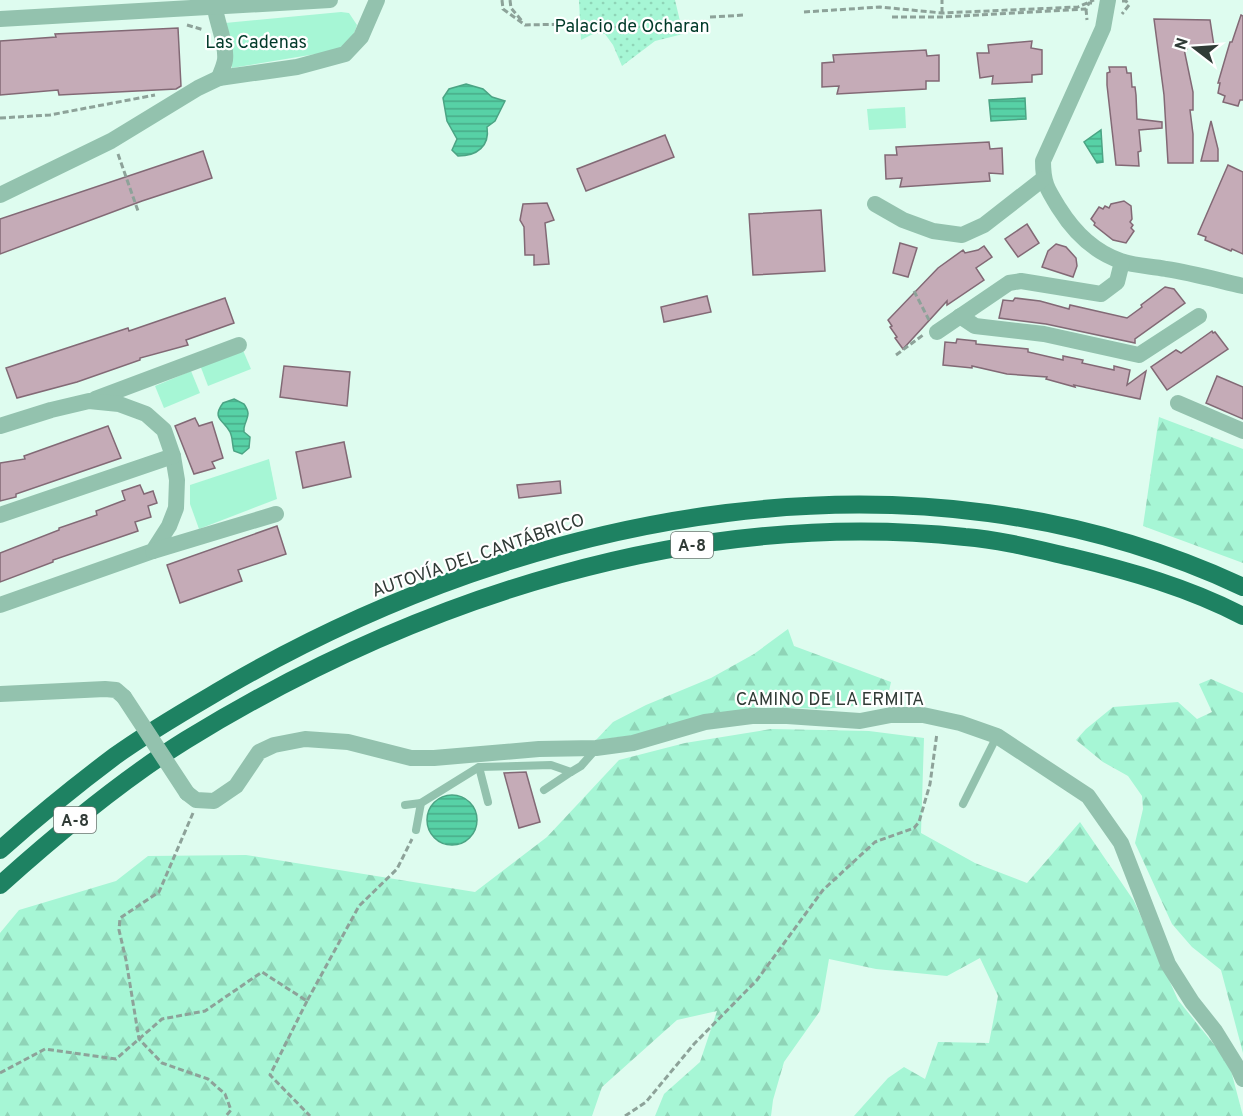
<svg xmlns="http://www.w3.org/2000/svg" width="1243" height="1116" font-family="Overpass,sans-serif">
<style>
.grass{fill:url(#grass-dots)}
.forest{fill:url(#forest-firs)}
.park{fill:#a6f6d5}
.water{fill:url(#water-rules);stroke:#4ba484;stroke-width:1.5}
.building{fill:#c5abb7;stroke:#826975;stroke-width:1.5}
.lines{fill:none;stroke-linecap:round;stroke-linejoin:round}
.path{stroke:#8da299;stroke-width:3;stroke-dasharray:6 3;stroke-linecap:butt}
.lane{stroke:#93c2ae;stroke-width:8}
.street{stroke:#93c2ae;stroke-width:16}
.highway{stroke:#1e8262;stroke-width:18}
.street-bridge{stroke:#93c2ae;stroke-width:16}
.labels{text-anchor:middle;stroke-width:4.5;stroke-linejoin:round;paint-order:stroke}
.shield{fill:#fff;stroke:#6e7672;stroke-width:1.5}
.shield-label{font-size:16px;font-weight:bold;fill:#303b36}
.park-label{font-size:18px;fill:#013a29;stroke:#fff}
.street-label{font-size:18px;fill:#303b36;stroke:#fff}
</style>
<defs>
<pattern id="grass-dots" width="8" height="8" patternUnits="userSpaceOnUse" patternTransform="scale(1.5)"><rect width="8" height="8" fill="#a6f6d5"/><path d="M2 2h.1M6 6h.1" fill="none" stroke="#8fd4b7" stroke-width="1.8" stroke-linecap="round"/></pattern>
<pattern id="forest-firs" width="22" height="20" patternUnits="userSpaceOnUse" patternTransform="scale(1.5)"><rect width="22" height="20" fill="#a6f6d5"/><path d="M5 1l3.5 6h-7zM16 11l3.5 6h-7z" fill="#8fd4b7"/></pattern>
<pattern id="water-rules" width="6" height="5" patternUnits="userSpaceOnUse" patternTransform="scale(1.5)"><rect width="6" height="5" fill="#57d1a6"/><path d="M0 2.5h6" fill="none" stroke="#48ab88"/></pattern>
</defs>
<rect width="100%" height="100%" fill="#defcef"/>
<polygon class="grass" points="579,0 675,0 683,34 655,41 622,66 613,45 605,34 595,33 581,40"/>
<g class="forest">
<polygon points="1159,417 1243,449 1243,563 1143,526"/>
<polygon points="788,629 794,646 891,682 889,691 874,704 824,709 763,707 716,714 646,734 596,740 613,722 646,705 711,678 754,654"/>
<polygon points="1211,679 1243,693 1243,1053 1221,970 1192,947 1172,924 1135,843 1143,809 1142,796 1128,776 1103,762 1076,740 1086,729 1113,707 1178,702 1197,719 1212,712 1199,684"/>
<polygon points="771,729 869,731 924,738 921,833 975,863 1027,883 1080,822 1134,901 1178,1000 1229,1063 1243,1116 854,1116 888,1078 904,1067 925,1079 938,1042 989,1043 998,996 980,958 947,976 876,969 829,959 820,1011 784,1062 773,1100 771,1116 655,1116 664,1094 700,1062 717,1011 677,1020 602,1087 592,1116 0,1116 0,933 19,910 116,881 148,856 246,855 475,892 547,837 619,760 685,743"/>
</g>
<g class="park">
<path d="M341 12 349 13 357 25C353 39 346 45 334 51L232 68V40L225 23Z"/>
<polygon points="905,107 906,128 869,130 867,109"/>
<polygon points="242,348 251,369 208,386 200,365"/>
<polygon points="191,371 200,393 164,408 155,386"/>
<polygon points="269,459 277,499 199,529 190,504 190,485"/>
</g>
<g class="water">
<path d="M466 84 483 89 492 97 505 101 495 121 487 127C490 146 477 156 458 156L452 150 457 139 447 121 443 98 449 89Z"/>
<polygon points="1025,98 1026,119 991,121 989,100"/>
<polygon points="1101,130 1103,162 1097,163 1084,142"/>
<path d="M234 399 244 404C252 416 246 417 244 428V432L250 437 249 448 242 454 234 451C232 445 233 438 230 432 224 420 211 419 223 403Z"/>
<circle cx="452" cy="820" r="25"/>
</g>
<g class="building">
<polygon points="1241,15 1243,16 1243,100 1240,100 1238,106 1223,102 1225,96 1218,93 1220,83 1218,83 1230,42 1232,42"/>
<polygon points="1154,19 1210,20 1214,46 1187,46 1187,49 1184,49 1193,92 1193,110 1190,110 1193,134 1193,163 1168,163 1164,95"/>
<polygon points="178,28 181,86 176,89 59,95 58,90 0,95 0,41 56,37 55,34"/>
<polygon points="1032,41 1031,48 1042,50 1042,74 1032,75 1032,82 992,84 993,76 980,78 977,53 989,53 988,45"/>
<polygon points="926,50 927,56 939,55 939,81 926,81 926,89 837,94 839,86 822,87 822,63 834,62 833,55"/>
<polygon points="1109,67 1126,67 1127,73 1131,73 1132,87 1135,87 1136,95 1137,119 1162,122 1162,128 1139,130 1141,151 1138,152 1139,166 1116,165 1107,85 1107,73 1110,72"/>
<polygon points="1211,121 1218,149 1218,161 1201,161"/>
<polygon points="665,135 674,157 586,191 577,169"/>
<polygon points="989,142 990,149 1002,148 1003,174 989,173 990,181 900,187 902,178 886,179 885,155 897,155 896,147"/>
<polygon points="203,151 212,178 142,201 0,254 0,219"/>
<polygon points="1228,165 1243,172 1243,254 1232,249 1231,251 1205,240 1206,237 1198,234"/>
<polygon points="1124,201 1131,206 1132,219 1130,222 1133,225 1131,228 1134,231 1126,243 1113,240 1094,225 1095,223 1091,219 1099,207 1103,209 1105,206 1109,208 1111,204"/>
<polygon points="547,203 554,220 545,223 549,264 534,265 534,255 525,255 524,227 520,220 523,204"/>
<polygon points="821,210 825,271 753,275 749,214"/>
<polygon points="1027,224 1039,243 1018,257 1005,239"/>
<polygon points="900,243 917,248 908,277 893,273"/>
<polygon points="1056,244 1066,247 1076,258 1077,266 1073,277 1042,267 1048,251"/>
<polygon points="984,246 992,257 976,268 984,280 947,305 947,301 903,349 895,338 897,337 890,327 892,326 888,320 938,268 963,250 965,253 978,250"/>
<polygon points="1165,287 1174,289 1185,303 1135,339 1135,343 1046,324 999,318 1003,300 1013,301 1015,298 1040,301 1069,309 1070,305 1127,318 1142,307 1141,305"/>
<polygon points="707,296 711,312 664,322 661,307"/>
<polygon points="225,298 234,323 186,340 188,345 140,358 140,360 77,382 17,398 6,368 128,328 129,331"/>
<polygon points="1212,331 1213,333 1215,332 1228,349 1167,390 1151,367 1176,350 1181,353"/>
<polygon points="957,339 976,341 976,344 1028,349 1028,352 1063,360 1063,356 1083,360 1082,363 1114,370 1114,366 1130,370 1127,385 1146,371 1140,399 1074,385 1075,387 1046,379 1047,377 1007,374 972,366 972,368 943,365 945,342 956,343"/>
<polygon points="284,366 350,372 347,406 280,397"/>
<polygon points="1217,376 1243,387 1243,419 1206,403"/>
<polygon points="195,418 199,426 212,422 223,458 212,462 215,468 194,474 175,426"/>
<polygon points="108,426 121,458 16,494 16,497 0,501 0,463 25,459 24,456"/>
<polygon points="344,442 351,477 303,488 296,452"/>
<polygon points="560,481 561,493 519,498 517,485"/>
<polygon points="140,485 144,494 153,491 157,503 148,506 151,517 135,522 138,531 53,560 53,562 0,582 0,553 59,530 59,528 97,515 96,511 125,500 122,491"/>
<polygon points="277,526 286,554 238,570 242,581 180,603 167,565"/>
<polygon points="526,772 540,822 519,828 504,773"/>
</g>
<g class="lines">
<g class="path">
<polyline points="502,0 503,9 525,25 611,23"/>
<polyline points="510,0 511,8 522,21"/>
<polyline points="1122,1 1126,1 1129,5 1122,14"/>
<polyline points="1086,9 1087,20"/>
<polyline points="804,12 880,7 942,13 1078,7 1094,0"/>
<polyline points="942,13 942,0"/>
<polyline points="710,17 745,15"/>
<polyline points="892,17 942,17 1086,9 1089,3 1092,3"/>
<polyline points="187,25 204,30"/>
<polyline points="0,118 50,115 155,95"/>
<polyline points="118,154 138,211"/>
<polyline points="914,291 929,320"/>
<polyline points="896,355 923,335"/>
<polyline points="193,813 159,892 120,918 119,930 126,960 139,1039 162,1063 208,1079 225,1094 231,1110 226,1116"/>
<polyline points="307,1001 270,1075 310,1116"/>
<polyline points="0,1073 45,1049 116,1059 162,1019 205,1011 262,972 307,1001 359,906 397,869 412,839"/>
<polyline points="625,1116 646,1102 694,1044 757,980 823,890 875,842 914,828 919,822 930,784 937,733"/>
</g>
<g class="lane">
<polyline points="479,767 488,802"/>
<polyline points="544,790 571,772"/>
<polyline points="963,804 997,736"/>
<polyline points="405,805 421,803"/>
<polyline points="416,830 421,803 479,767 551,765 571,772 581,766 596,749"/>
</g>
<g class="street">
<path d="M1108 0 1103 28 1043 161C1043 183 1047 189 1059 208 1074 232 1094 252 1121 261 1135 266 1151 266 1166 269 1192 273 1217 280 1243 286"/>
<path d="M215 8C217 24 227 44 225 60 224 66 221 72 219 78"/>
<polyline points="0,19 330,0"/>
<polyline points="0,195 111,141 198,88 219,78 297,67 345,54 361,37 377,0"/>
<polyline points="875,204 903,220 933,231 962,235 984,225 1043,179"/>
<polyline points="960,316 975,326 1044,334 1139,355 1199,316"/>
<polyline points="937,332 1009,283 1021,281 1101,294 1117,282 1122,262"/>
<polyline points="95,399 239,345"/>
<polyline points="1178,403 1243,431"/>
<polyline points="0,426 51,410 89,401 119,404 146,414 164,430 173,456 177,480 176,508 169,526 153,551 0,605"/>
<polyline points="0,515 173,456"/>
<polyline points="153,551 276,514"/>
<polyline points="0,694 105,689 116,690 124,697"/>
<polyline points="187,793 196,800 214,801 236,786 259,752 274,745 305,739 348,742 411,758 434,758 539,749 596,748 633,743 705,722 752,716 787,716 860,721 891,715 923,715 960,723 997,736 1088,796 1121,843 1168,964 1192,1002 1215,1031 1238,1068 1243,1079"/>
</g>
<g class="highway">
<path d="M0 850C37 817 75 786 115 756 151 730 190 708 229 685 532 510 915 434 1243 587"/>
<path d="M0 885C58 833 120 781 186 740 417 598 692 508 965 537 1001 540 1036 549 1071 557 1130 571 1189 588 1243 616"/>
</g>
<polyline class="street-bridge" points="124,697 187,793"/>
</g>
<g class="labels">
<g class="shield">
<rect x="671" y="532" width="42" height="26" rx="4.5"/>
<rect x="54" y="807" width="42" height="26" rx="4.5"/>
</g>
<g class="shield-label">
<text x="692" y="551">A-8</text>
<text x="75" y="826">A-8</text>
</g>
<g class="park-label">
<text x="632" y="32">Palacio de Ocharan</text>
<text x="256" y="48">Las Cadenas</text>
</g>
<g class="street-label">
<text transform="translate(478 555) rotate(-19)" y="6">AUTOVÍA DEL CANTÁBRICO</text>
<text x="830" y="705">CAMINO DE LA ERMITA</text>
</g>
</g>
<g transform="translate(1195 48) rotate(287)" stroke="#ffffff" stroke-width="4.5" paint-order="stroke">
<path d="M0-4.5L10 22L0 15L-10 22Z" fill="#303b36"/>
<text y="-9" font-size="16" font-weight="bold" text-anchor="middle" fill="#303b36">N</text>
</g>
</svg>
